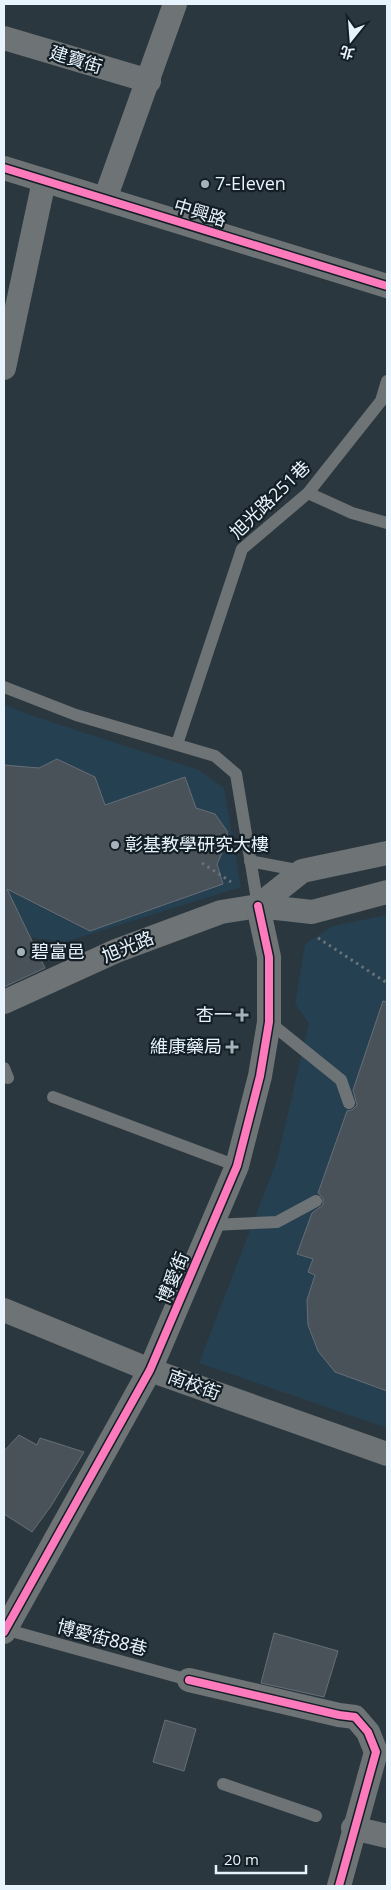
<svg xmlns="http://www.w3.org/2000/svg" width="391" height="1890" font-family="'Open Sans','Noto Sans TC',sans-serif">
<style>
.built{fill:#254051}
.building{fill:#495159;stroke:#666e77}
.lines{fill:none;stroke-linecap:round;stroke-linejoin:round}
.path{stroke:#697175;stroke-width:3;stroke-dasharray:2.5 4;stroke-linecap:butt}
.service{stroke:#6e7375;stroke-width:12}
.minor{stroke:#6e7375;stroke-width:24}
.cycleway-casing{stroke:#141e25;stroke-width:11}
.cycleway{stroke:#fd7abc;stroke-width:8}
.poi-dot{fill:#a5b2bb;stroke:#141e25;stroke-width:2}
.labels{text-anchor:middle;stroke-width:4.5;stroke-linejoin:round;paint-order:stroke}
.street-label{font-size:18px;fill:#e7f4fe;stroke:#141e25}
.poi-label{font-size:18px;fill:#e7f4fe;stroke:#141e25;text-anchor:start}
</style>
<rect width="100%" height="100%" fill="#2a373f"/>
<g class="built">
<polygon points="4,704 24,713 199,770 224,788 241,887 65,942 4,934"/>
<polygon points="387,915 387,1428 199,1363 277,1160 309,1023 295,1004 305,944 332,926"/>
</g>
<g class="building">
<polygon points="57,759 95,777 105,805 185,777 196,808 215,814 227,831 228,840 217,864 223,884 90,931 7,889 45,968 4,987 4,765 39,768"/>
<polygon points="383,1001 387,1002 387,1391 335,1372 318,1351 308,1325 307,1300 315,1275 308,1272 313,1259 297,1254 312,1213 323,1205 323,1198 318,1193 347,1111 352,1110 357,1105 353,1090"/>
<polygon points="19,1435 37,1445 40,1438 84,1452 51,1506 32,1532 4,1514 4,1451"/>
<polygon points="274,1633 338,1651 324,1697 261,1683"/>
<polygon points="165,1720 196,1729 184,1771 153,1762"/>
</g>
<g class="lines">
<g class="path">
<polyline points="202,863 231,882"/>
<polyline points="318,938 387,983"/>
</g>
<g class="service">
<polyline points="308,493 352,513 387,523"/>
<polyline points="4,687 76,715 215,756 236,774 258,906"/>
<polyline points="177,744 242,549 308,493 381,401 387,381"/>
<polyline points="250,861 302,871"/>
<polyline points="269,1022 341,1080 349,1103"/>
<polyline points="4,1068 8,1078"/>
<polyline points="53,1097 237,1166"/>
<polyline points="212,1225 277,1222 316,1201"/>
<polyline points="4,1629 189,1680"/>
<polyline points="223,1784 316,1816"/>
</g>
<g class="minor">
<polyline points="4,38 149,81"/>
<polyline points="4,168 387,286"/>
<polyline points="105,199 175,4"/>
<polyline points="4,368 44,181"/>
<polyline points="258,906 302,871 387,853"/>
<polyline points="4,1002 116,951 221,912 258,906 312,912 387,892"/>
<polyline points="4,1310 150,1370 387,1454"/>
<polyline points="4,1632 150,1370 237,1166 260,1076 269,1022 269,957 258,906"/>
<polyline points="189,1680 339,1715 355,1717 368,1732 376,1752 339,1886"/>
<polyline points="353,1828 387,1836"/>
</g>
<g class="cycleway-casing">
<g id="cycleway">
<polyline points="4,168 387,286"/>
<polyline points="4,1632 150,1370 237,1166 260,1076 269,1022 269,957 258,906"/>
<polyline points="189,1680 339,1715 355,1717 368,1732 376,1752 339,1886"/>
</g>
</g>
<use href="#cycleway" class="cycleway"/>
</g>
<g class="poi-dot">
<circle cx="205" cy="184" r="5"/>
<circle cx="115" cy="845" r="5"/>
<circle cx="21" cy="952" r="5"/>
<path d="M239.5 1007.5h5v5h5v5h-5v5h-5v-5h-5v-5h5z"/>
<path d="M229.5 1039.5h5v5h5v5h-5v5h-5v-5h-5v-5h5z"/>
</g>
<g class="labels">
<g class="street-label">
<text transform="translate(76 60) rotate(17)" y="6">建寶街</text>
<text transform="translate(200 213) rotate(17)" y="6">中興路</text>
<text transform="translate(270 500) rotate(-44)" y="6">旭光路251巷</text>
<text transform="translate(128 947) rotate(-22)" y="6">旭光路</text>
<text transform="translate(173 1278) rotate(-67)" y="6">博愛街</text>
<text transform="translate(194 1385) rotate(20)" y="6">南校街</text>
<text transform="translate(102 1638) rotate(15)" y="6">博愛街88巷</text>
</g>
<g class="poi-label">
<text x="215" y="190">7-Eleven</text>
<text x="125" y="851">彰基教學研究大樓</text>
<text x="31" y="958">碧富邑</text>
<text x="232" y="1021" text-anchor="end">杏一</text>
<text x="222" y="1053" text-anchor="end">維康藥局</text>
</g>
</g>
<rect width="391" height="1890" fill="none" stroke="#e7f4fe" stroke-width="10"/>
<g transform="translate(351 40) rotate(197)" stroke="#141e25" stroke-width="4" paint-order="stroke">
<path d="M0-4L9 19L0 12L-9 19Z" fill="#e7f4fe"/>
<text y="-8" font-size="14" font-weight="bold" text-anchor="middle" fill="#e7f4fe">北</text>
</g>
<path d="M216 1865v8h90v-8" fill="none" stroke="#e7f4fe" stroke-width="2.5"/>
<text x="224" y="1865" font-size="15" fill="#e7f4fe" stroke="#141e25" stroke-width="4" paint-order="stroke">20 m</text>
</svg>
